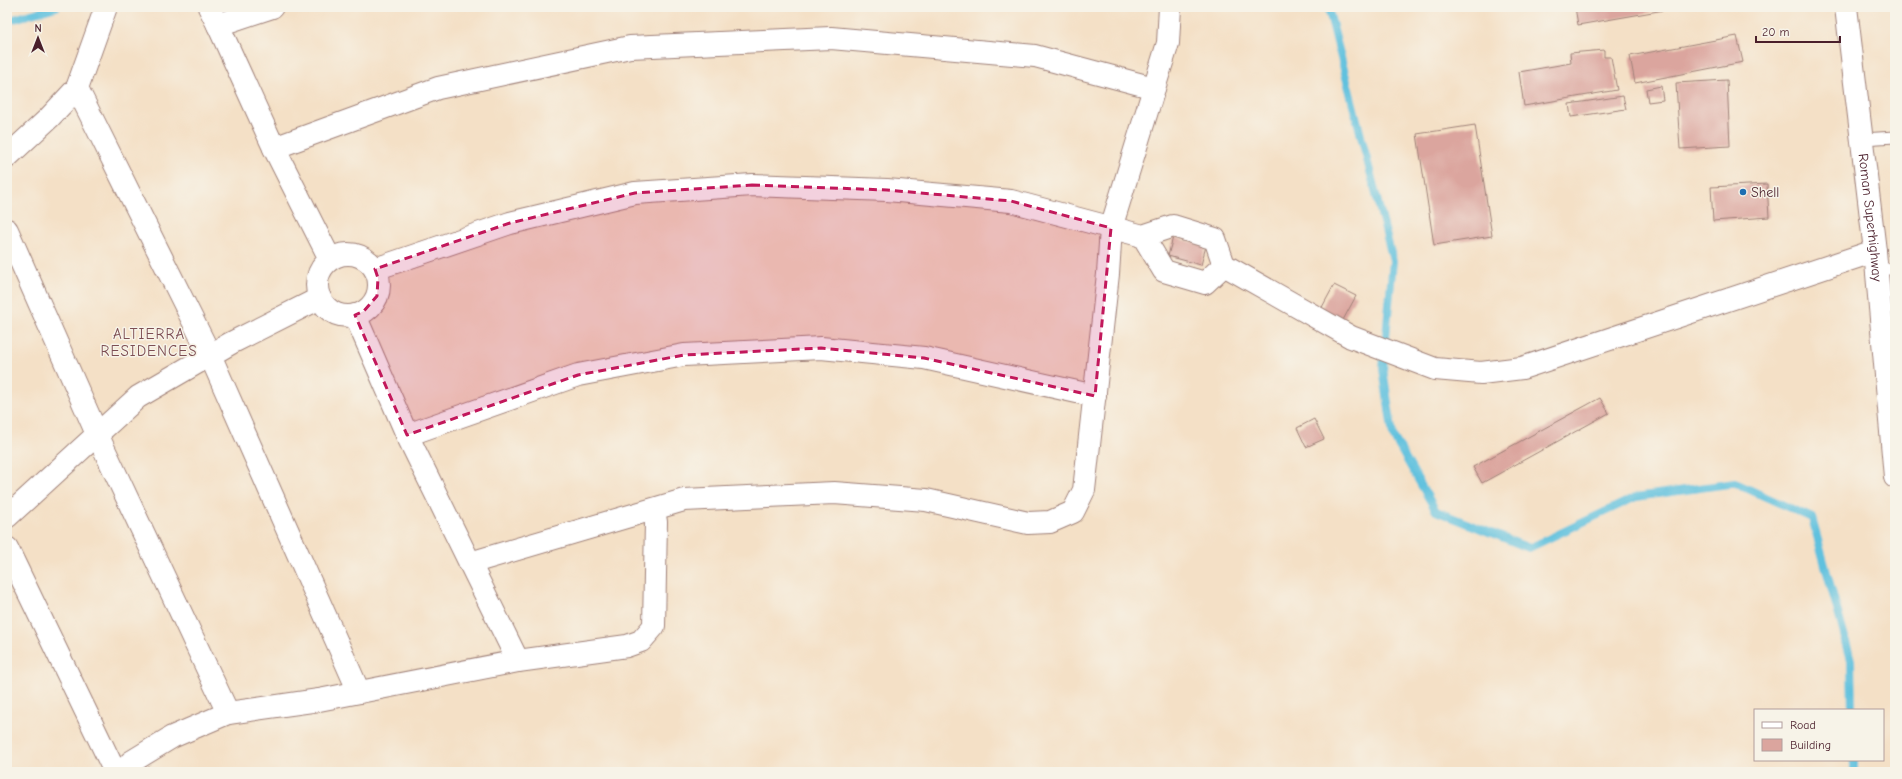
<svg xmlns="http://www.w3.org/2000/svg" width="1902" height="779" font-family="'Comic Neue',sans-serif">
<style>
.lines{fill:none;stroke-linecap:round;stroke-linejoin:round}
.stream{stroke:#60c1de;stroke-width:8}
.building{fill:#dba59e}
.service-casing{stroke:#9f8078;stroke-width:13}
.minor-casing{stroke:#9f8078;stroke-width:24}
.primary-casing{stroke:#9f8078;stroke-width:24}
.service{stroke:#fff;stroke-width:11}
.minor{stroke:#fff;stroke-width:22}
.primary{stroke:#fff;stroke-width:22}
.marked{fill:#c2185b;fill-opacity:0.2;stroke:#c2185b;stroke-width:3;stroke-dasharray:8 5;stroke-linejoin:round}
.poi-dot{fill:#1f6fb2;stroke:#f7f3e8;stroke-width:1.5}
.labels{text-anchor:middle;stroke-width:3;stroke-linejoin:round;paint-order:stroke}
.poi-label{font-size:14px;fill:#4a1f2b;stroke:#f7f3e8;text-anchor:start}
.street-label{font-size:14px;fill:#4a1f2b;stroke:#f7f3e8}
.neighbourhood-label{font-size:15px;letter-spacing:1px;fill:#7d4e53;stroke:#f7f3e8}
</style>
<rect width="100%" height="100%" fill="#f7f3e8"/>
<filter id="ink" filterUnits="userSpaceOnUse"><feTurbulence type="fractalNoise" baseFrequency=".025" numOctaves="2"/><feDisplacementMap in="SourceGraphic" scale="8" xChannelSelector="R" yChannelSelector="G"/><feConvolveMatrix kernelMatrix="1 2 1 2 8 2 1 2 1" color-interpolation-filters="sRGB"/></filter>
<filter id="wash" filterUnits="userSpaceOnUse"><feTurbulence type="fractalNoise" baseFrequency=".012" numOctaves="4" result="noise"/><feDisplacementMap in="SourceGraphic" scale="16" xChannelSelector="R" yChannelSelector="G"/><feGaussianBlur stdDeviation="0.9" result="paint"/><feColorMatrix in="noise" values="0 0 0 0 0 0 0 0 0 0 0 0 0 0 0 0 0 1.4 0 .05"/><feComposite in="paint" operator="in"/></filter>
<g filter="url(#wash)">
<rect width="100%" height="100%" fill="#f4e0c6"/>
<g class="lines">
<g class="stream">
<polyline points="1328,7 1393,261 1383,369 1393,436 1436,511 1529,548 1636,497 1735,483 1812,518 1851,660 1852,710"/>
<polyline points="7,21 56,7"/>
<polyline points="1854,760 1854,772"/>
</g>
</g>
<g id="blocks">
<g class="building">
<polygon points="1575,7 1663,7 1664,10 1578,25"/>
<polygon points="1737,36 1743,62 1635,83 1630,56"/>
<polygon points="1604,50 1604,57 1611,57 1617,90 1524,106 1519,72 1571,63 1570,53"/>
<polygon points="1727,80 1730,146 1680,149 1676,83"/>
<polygon points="1661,86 1663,100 1648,102 1646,89"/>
<polygon points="1623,96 1626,109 1571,117 1569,104"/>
<polygon points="1475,125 1492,236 1434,245 1417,134"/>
<polygon points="1767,184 1769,217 1713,221 1711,187"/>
<polygon points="1173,237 1206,246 1201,265 1168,256"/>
<polygon points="1334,285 1356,296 1342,322 1320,311"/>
<polygon points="1600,398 1609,413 1482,483 1473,467"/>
<polygon points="1314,419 1324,439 1306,447 1297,428"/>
</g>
</g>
</g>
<g filter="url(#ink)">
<use href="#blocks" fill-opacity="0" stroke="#9f8078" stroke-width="1"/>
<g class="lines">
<g class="service-casing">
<g id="service">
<polyline points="1862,139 1895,137"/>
<polyline points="1876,269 1895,269"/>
</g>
</g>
<g class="minor-casing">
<g id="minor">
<polyline points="209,7 218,25 274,148 330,259"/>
<polyline points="218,25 272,7"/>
<polyline points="77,88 210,355 359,692"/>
<polyline points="274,148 438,88 630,47 831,38 1035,56 1154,88"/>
<polyline points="7,157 49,118 77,88 106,7"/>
<polyline points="7,230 97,434 228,713"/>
<polyline points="1143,236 1164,271 1205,283 1224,265"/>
<circle cx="348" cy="285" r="31"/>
<polyline points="375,269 510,223 635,193 752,185 887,190 1011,201 1143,236 1173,226 1215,239 1224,265 1351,337 1435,369 1481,373 1522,368 1875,251"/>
<polyline points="355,315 407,435 518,661"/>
<polyline points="407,435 578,375 684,355 821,348 924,358 1095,396"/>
<polyline points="7,517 138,397 231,343 320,298"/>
<polyline points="7,548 115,772"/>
<polyline points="470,563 684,500 834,493 926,500 1028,523 1050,522 1073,512 1084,490 1108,274 1111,228 1168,43 1170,7"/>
<polyline points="122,772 131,762 172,737 228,713 319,700 518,661 627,646 641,641 654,626 656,522 654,510"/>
</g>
</g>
<g class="primary-casing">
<g id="primary">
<path id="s1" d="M1846 7 1875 251 1895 477"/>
</g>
</g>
<use href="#service" class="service"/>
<use href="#minor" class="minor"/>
<use href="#primary" class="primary"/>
</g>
</g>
<path class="marked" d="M752 185 887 190 1011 201 1111 228 1095 396 924 358 821 348 684 355 578 375 407 435 355 315 364 311 377 296 378 278 375 269 510 223 635 193Z"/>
<circle class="poi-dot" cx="1743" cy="192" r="4"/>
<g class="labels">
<g class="poi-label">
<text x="1751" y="197">Shell</text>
</g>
<g class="street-label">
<text dy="5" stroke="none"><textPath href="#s1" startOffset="212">Roman Superhighway</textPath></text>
</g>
<g class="neighbourhood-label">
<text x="149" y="339">ALTIERRA<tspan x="149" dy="17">RESIDENCES</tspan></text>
</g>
</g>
<rect width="1902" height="779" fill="none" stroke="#f7f3e8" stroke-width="24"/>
<rect x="1754" y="709" width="130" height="52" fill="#f7f3e8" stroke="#b29e9c"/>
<rect x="1762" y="722" width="20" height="6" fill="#ffffff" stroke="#b29e9c"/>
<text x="1790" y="729" font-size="12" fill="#4a1f2b">Road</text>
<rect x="1762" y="739" width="20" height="12" fill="#dba59e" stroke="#b29e9c"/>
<text x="1790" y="749" font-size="12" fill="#4a1f2b">Building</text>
<g transform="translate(38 38)" stroke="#f7f3e8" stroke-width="3" paint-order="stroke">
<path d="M0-3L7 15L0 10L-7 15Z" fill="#4a1f2b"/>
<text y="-6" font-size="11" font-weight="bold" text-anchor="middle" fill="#4a1f2b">N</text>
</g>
<path d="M1756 36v6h84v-6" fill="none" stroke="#4a1f2b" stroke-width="2"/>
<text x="1762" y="36" font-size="12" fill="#4a1f2b" stroke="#f7f3e8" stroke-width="3" paint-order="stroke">20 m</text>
</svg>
